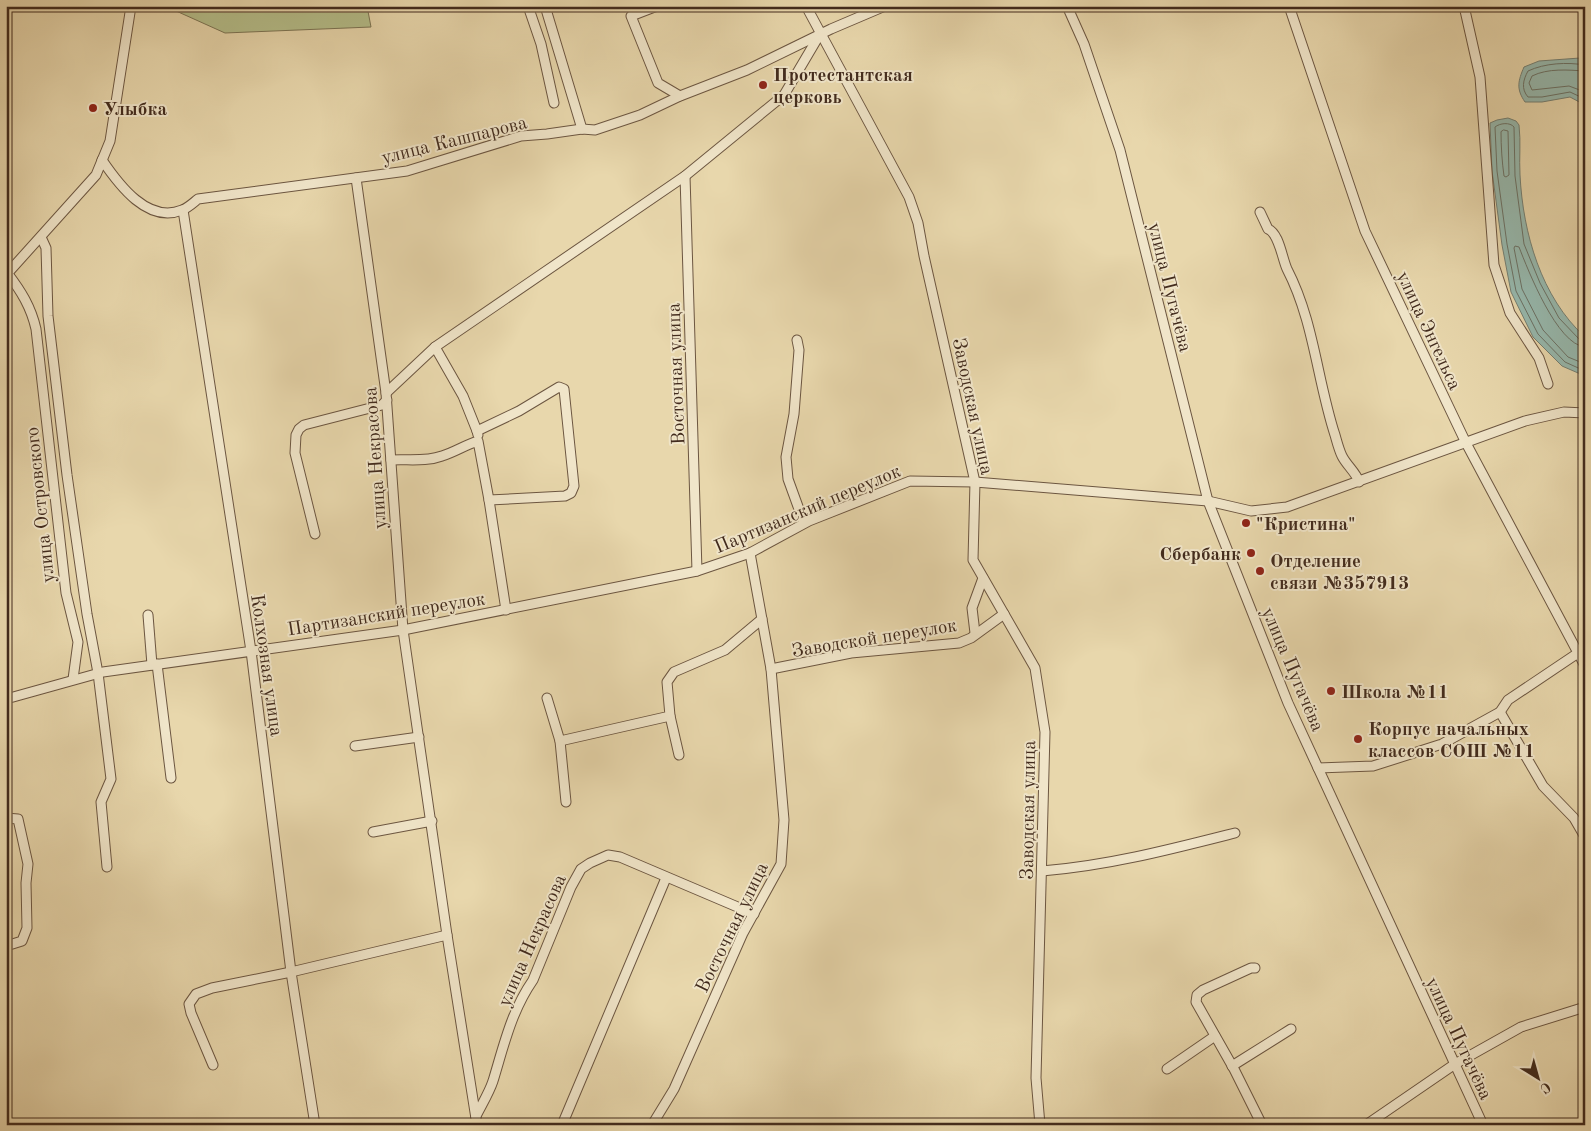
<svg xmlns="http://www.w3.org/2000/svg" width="1591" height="1131" font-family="'Old Standard TT',serif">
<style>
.green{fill:#b5be8a;stroke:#7c7454}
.water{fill:#97b9ae;stroke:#758074}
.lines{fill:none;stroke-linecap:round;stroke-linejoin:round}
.shore{stroke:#6c7266;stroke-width:1}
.minor-casing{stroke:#6c5641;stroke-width:11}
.minor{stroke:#f0e5c9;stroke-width:9}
.poi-dot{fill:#8f2418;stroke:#f0e5c9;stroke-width:2}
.labels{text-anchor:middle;stroke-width:4;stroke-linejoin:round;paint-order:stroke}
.poi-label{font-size:19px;font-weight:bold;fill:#422b1d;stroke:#f0e5c9;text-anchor:start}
.street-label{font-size:19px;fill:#422b1d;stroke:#f0e5c9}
</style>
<rect width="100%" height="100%" fill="#e8d7ac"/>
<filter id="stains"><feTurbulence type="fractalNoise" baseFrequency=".004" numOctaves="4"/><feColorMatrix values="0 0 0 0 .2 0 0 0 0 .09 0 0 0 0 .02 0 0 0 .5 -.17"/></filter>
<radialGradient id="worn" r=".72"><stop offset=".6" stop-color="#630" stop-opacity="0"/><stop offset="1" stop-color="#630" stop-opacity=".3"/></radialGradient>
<polygon class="green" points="165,6 367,6 371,27 225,33"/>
<g class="water">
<path d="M1580 58 1585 61V105L1570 97 1542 102H1525C1516 89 1518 81 1524 67L1539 61Z"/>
<path d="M1508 118 1516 121 1519 125C1521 142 1519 158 1520 175 1523 233 1541 297 1585 337V376L1562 366 1533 337 1511 292 1502 245 1492 171 1490 123 1497 120Z"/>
</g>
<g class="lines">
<g class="shore">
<path d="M1585 65C1567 62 1545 63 1528 71 1523 80 1521 89 1528 97H1542L1570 92 1585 99"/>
<path d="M1585 71C1568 70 1548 68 1532 76L1529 83 1532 90 1569 86 1585 92"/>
<path d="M1504 130 1508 131 1509 175 1506 177 1504 176C1502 162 1501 146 1501 132Z"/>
<path d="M1585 340 1579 339 1559 318 1540 283 1524 244 1515 176 1514 127C1510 122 1500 123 1495 127L1497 171 1507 244 1516 291 1538 334 1565 362 1585 371"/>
<path d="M1585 347C1557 345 1528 270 1519 247L1515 246 1514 248 1522 289 1543 330 1568 357 1585 364"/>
</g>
<g class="minor-casing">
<g id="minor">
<polyline points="528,6 541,44 554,103"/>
<polyline points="545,6 582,129"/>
<polyline points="657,6 631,16 658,83 680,96"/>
<polyline points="806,6 909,197 918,223 924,256 975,482 973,560 1035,668 1045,732 1036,1078 1040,1125"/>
<polyline points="1067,6 1084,44 1120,150 1208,501 1288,703 1483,1125"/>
<polyline points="1289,6 1365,231 1466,443 1585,666"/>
<polyline points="1464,6 1480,77 1494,265 1510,313 1539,358 1548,384"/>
<path d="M102 160C119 185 148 224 182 210 188 208 193 203 198 199L407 171 521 136 547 134 582 129 595 130 640 115 680 96 747 70 831 29 885 6"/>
<polyline points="685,176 697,571"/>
<polyline points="356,178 386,393 403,630 447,935 477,1125"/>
<polyline points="183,210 251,651 291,972 315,1125"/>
<path d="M1260 212 1268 229C1279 233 1282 258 1287 269 1314 321 1317 380 1335 435 1337 442 1339 450 1342 456 1347 466 1356 472 1359 482"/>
<polyline points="41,237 46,248 48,316 67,475 87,614 98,673 111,779 101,802 107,867"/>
<path d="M8 274C21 291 31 307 36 329L66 593 78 642 73 679"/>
<polyline points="6,275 96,175 110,141 131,6"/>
<polyline points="797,340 799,350 794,414 786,457 788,479 804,523"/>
<polyline points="435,347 463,396 477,431 478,435"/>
<polyline points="386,393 435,347 685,176 784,95 820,34"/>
<polyline points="477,431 519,411 559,387 564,389 574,486 571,493 565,496 489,500"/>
<path d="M391 460C408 459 426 462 442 456 455 452 465 445 478 441L489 500 506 610"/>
<polyline points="315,534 295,453 296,435 299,429 304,425 382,405 387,400"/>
<polyline points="148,615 152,665"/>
<polyline points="975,633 972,608 983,578"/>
<polyline points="157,664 171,778"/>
<polyline points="771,669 851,653 959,643 971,638 1004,614"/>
<polyline points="547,698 560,741 566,802"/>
<polyline points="6,699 103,672 403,630 697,571 750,553 809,521 910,481 975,482 1208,501 1251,511 1287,507 1525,421 1564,412 1585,413"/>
<polyline points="1500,712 1543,786 1574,818 1585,837"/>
<polyline points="670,716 679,755"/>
<polyline points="560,741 670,716 667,682 674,672 725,650 762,619"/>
<polyline points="355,746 419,737"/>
<polyline points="1318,768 1373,766 1442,744 1500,712 1508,700 1578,653"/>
<polyline points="6,818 18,819 28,864 26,883 27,928 22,941 6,946"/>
<polyline points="373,832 432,821"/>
<path d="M1042 871C1107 866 1172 849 1235 833"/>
<polyline points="1255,968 1251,968 1203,990 1197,995 1196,1002 1234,1069 1262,1125"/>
<polyline points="213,1065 191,1013 189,1004 196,994 212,988 291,972 447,935"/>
<polyline points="1232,1066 1291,1029"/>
<polyline points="1167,1069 1215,1036"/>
<path d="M476 1116C482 1104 489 1093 493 1081 504 1045 511 1012 533 980L571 887 581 869 590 863 608 855 620 857 754 914"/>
<polyline points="562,1125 666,878"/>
<polyline points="652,1125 674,1089 743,933 781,864 784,820 771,669 750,553"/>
<polyline points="1366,1125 1455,1064 1521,1027 1585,1007"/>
</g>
</g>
<use href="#minor" class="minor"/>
</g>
<g class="poi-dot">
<circle cx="763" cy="85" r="5"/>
<circle cx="93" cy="108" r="5"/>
<circle cx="1246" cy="523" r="5"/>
<circle cx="1251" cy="553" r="5"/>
<circle cx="1260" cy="571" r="5"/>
<circle cx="1331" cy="691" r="5"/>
<circle cx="1358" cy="739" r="5"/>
</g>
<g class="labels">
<g class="poi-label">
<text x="773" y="81">Протестантская<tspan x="773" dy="22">церковь</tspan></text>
<text x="103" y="115">Улыбка</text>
<text x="1256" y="530">"Кристина"</text>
<text x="1241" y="560" text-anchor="end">Сбербанк</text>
<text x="1270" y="567">Отделение<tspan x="1270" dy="22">связи №357913</tspan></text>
<text x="1341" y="698">Школа №11</text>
<text x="1368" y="735">Корпус начальных<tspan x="1368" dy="22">классов СОШ №11</tspan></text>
</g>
<g class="street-label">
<text transform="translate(454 139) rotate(-14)" y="7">улица Кашпарова</text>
<text transform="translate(1171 287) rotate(76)" y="7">улица Пугачёва</text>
<text transform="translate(1430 330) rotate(65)" y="7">улица Энгельса</text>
<text transform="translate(675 374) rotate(-92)" y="7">Восточная улица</text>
<text transform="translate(974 406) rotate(78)" y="7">Заводская улица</text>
<text transform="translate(374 458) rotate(-94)" y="7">улица Некрасова</text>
<text transform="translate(39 505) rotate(-96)" y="7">улица Островского</text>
<text transform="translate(807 508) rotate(-23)" y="7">Партизанский переулок</text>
<text transform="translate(386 613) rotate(-9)" y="7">Партизанский переулок</text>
<text transform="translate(874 637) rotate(-9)" y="7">Заводской переулок</text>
<text transform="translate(268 665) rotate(82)" y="7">Колхозная улица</text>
<text transform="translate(1294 669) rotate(67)" y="7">улица Пугачёва</text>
<text transform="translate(1027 810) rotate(-89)" y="7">Заводская улица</text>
<text transform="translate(731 927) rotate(-64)" y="7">Восточная улица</text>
<text transform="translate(531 940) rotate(-66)" y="7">улица Некрасова</text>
<text transform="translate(1460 1038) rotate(65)" y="7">улица Пугачёва</text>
</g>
</g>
<rect width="1591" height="1131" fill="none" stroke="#e8d7ac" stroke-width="25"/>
<rect x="8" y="8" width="1576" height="1116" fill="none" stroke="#422b1d" stroke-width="2.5"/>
<rect x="12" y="12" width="1566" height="1106" fill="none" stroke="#422b1d"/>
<g transform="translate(1538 1078) rotate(143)" stroke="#f0e5c9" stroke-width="4" paint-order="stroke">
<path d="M0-4L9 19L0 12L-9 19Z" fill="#422b1d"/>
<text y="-8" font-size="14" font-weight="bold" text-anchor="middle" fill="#422b1d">С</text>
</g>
<rect width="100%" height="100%" filter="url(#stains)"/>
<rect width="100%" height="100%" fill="url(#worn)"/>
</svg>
